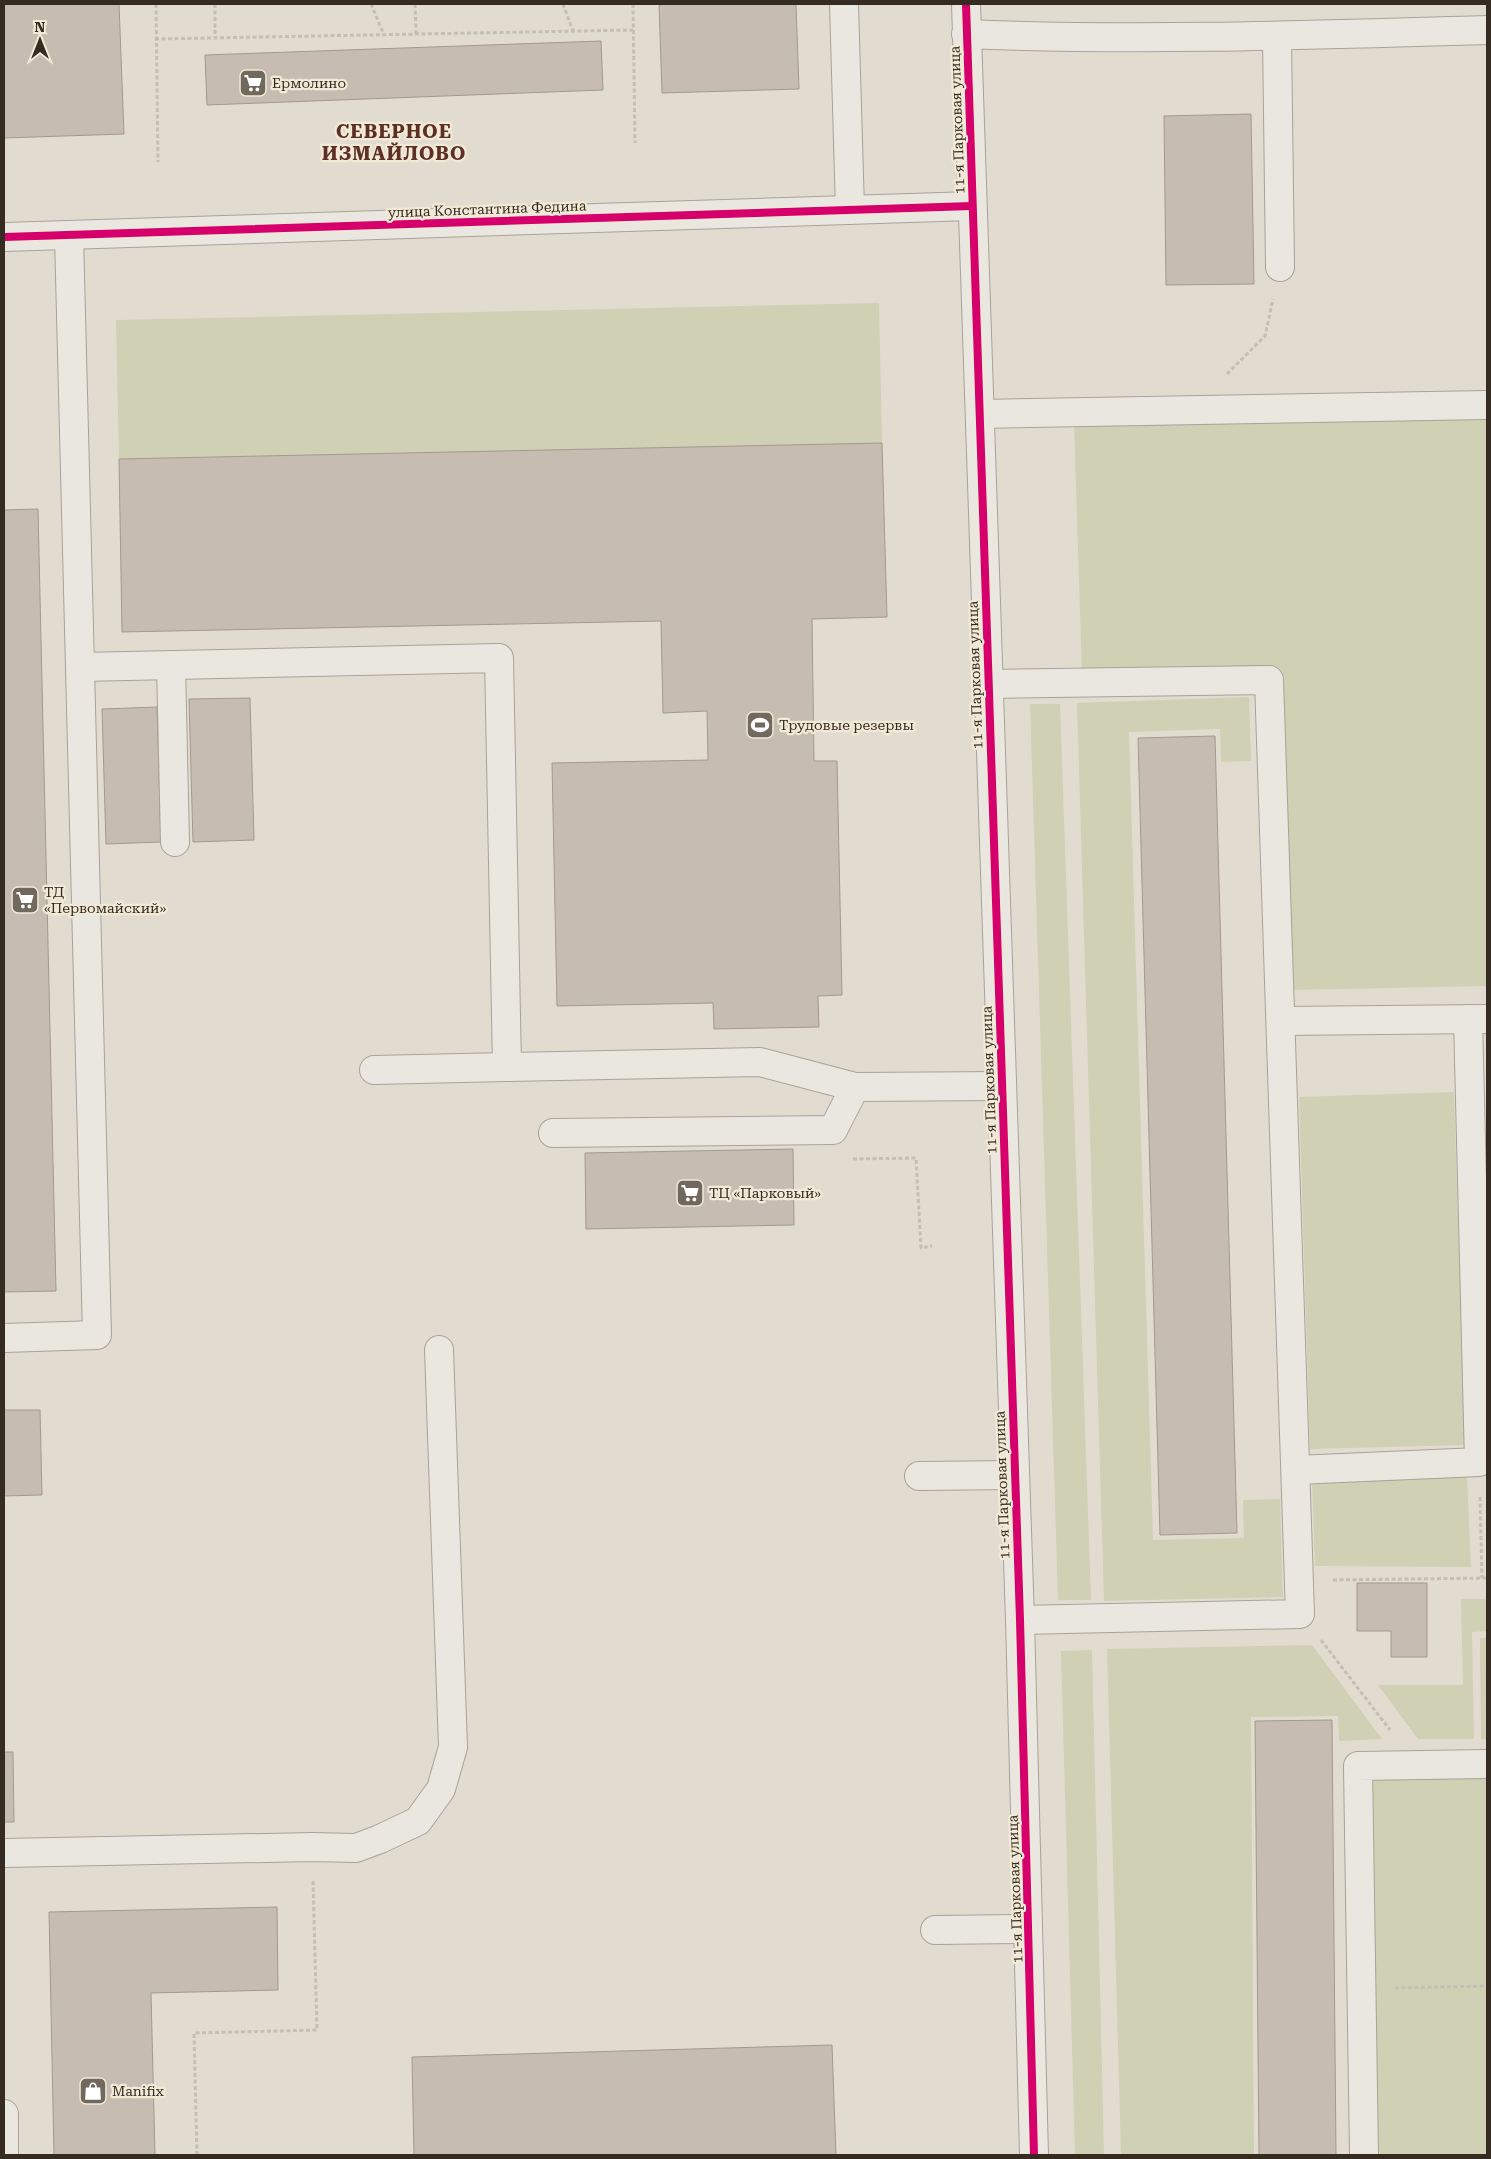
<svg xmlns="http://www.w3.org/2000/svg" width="1491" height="2159" font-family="'Roboto Serif',serif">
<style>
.green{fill:#d0d0b4}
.building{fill:#c6bcb1;stroke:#a2998f}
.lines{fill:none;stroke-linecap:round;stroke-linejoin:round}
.minor-casing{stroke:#a8a298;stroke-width:30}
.path{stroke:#c3bfb7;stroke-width:3;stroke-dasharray:4 2.5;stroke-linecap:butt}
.minor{stroke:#eae7e0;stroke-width:28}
.cycleway-casing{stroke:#f2ead7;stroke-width:11}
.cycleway{stroke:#d6006c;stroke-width:8}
.labels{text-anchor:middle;stroke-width:4.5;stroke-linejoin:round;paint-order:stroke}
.poi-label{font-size:14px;fill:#362b21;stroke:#f2ead7;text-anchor:start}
.street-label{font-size:14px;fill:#362b21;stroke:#f2ead7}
.district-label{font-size:19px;font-weight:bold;letter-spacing:1px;fill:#5e3025;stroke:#f2ead7}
</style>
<rect width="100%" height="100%" fill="#e2dcd0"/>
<g class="green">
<polygon points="879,303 882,443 119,459 116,320"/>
<polygon points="1487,420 1487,986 1293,990 1276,672 1082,674 1074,423"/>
<polygon points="1249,697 1251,761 1221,762 1220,729 1129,732 1153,1540 1244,1538 1243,1500 1280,1499 1283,1597 1104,1601 1077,703"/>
<polygon points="1030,704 1060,704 1091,1600 1058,1600"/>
<polygon points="1454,1092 1465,1445 1310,1449 1299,1097"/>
<polygon points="1467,1476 1471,1567 1315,1566 1312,1481"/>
<polygon points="1461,1599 1487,1599 1487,1631 1472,1632 1474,1739 1418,1739 1378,1685 1463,1685"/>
<polygon points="1480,1638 1487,1638 1487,1739 1481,1739"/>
<polygon points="1312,1645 1382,1739 1339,1741 1338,1716 1251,1717 1254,2155 1121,2155 1107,1649"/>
<polygon points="1092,1650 1104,2155 1075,2155 1061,1651"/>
<polygon points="1487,1773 1487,2155 1377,2155 1370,1775"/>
</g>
<g class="building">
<polygon points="4,4 119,4 124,134 4,138"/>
<polygon points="659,4 796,4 799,89 662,93"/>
<polygon points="601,41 603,90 207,105 205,55"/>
<polygon points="1251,114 1254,284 1166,285 1164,116"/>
<polygon points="882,443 887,617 812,619 814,761 837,761 842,995 818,996 819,1027 714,1029 713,1003 557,1006 552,763 708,760 707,711 663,713 661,621 122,632 119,459"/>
<polygon points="38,509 56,1291 4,1292 4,510"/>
<polygon points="250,698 254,840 193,842 189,699"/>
<polygon points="157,707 161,842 106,844 102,709"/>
<polygon points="1215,736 1237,1533 1160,1535 1138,738"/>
<polygon points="793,1149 794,1225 586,1229 585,1153"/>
<polygon points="4,1410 40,1410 42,1495 4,1496"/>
<polygon points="1357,1583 1427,1583 1427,1657 1391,1657 1391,1631 1357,1631"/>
<polygon points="1332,1720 1336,2155 1259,2155 1255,1721"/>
<polygon points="4,1752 13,1752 14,1822 4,1822"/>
<polygon points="277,1907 278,1990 151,1993 155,2155 54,2155 49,1912"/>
<polygon points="832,2045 836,2155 414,2155 412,2057"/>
</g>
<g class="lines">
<g class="minor-casing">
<g id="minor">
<polyline points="844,4 850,210"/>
<polyline points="966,4 1020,1620 1034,2155"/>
<path d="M966 34C1140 41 1314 35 1487 30"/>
<polyline points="1277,36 1280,267"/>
<polyline points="4,237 972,206"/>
<polyline points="980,414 1487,405"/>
<polyline points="171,665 175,842"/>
<polyline points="80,667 499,658 507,1067 760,1062 855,1087"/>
<polyline points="987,684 1269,680 1300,1614 1020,1620"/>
<polyline points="1282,1021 1485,1019"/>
<polyline points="374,1070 507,1067"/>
<polyline points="553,1133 833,1130 855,1087 1001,1086"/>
<polyline points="4,1338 97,1335 69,236"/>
<polyline points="1296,1470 1479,1462 1468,1019"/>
<polyline points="919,1476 1014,1475"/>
<polyline points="4,1853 312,1847 356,1848 380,1839 418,1821 441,1789 453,1747 439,1350"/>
<polyline points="935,1930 1028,1929"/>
<polyline points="4,2114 4,2155"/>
<polyline points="1364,2155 1358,1766 1487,1764"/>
</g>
</g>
<g class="path">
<polyline points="156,4 158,162"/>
<polyline points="215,4 215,37"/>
<polyline points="371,4 384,35"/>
<polyline points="415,4 416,34"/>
<polyline points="563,4 573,31"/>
<polyline points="633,4 635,143"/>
<polyline points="155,39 633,30"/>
<polyline points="1227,374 1265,336 1273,299"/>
<polyline points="853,1159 916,1158 921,1248 932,1246"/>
<polyline points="1480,1497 1482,1578"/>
<polyline points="1333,1580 1487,1578"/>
<polyline points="1321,1640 1390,1730"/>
<polyline points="1395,1988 1487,1986"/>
<polyline points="197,2155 194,2033 317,2030 313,1881"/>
</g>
<use href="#minor" class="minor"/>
<g class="cycleway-casing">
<g id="cycleway">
<polyline points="966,4 1020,1620 1034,2155"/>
<polyline points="4,237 972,206"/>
</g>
</g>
<use href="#cycleway" class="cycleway"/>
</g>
<defs>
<g id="supermarket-square" transform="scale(1.4375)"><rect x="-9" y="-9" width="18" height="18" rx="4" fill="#72695e" stroke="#f2ead7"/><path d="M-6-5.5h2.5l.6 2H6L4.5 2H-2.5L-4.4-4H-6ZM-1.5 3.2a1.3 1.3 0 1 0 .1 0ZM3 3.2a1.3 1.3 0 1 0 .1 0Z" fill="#fff"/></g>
<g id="stadium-square" transform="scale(1.4375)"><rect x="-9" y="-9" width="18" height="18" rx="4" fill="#72695e" stroke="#f2ead7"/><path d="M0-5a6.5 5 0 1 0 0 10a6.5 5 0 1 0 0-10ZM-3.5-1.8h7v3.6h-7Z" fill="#fff"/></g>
<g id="shop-square" transform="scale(1.4375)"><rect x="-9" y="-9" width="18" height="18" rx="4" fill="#72695e" stroke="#f2ead7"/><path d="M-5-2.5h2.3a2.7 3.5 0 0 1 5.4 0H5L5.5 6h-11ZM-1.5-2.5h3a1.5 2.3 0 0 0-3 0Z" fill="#fff"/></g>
</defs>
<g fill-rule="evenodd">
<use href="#supermarket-square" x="253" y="83"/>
<use href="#stadium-square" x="760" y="725"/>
<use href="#supermarket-square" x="25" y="900"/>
<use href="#supermarket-square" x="690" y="1193"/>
<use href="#shop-square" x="93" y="2091"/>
</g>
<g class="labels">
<g class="poi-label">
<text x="272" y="88">Ермолино</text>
<text x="779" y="730">Трудовые резервы</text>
<text x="44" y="897">ТД<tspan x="44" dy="16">«Первомайский»</tspan></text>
<text x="709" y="1198">ТЦ «Парковый»</text>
<text x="112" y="2096">Manifix</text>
</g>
<g class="street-label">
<text transform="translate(957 120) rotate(-92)" y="5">11-я Парковая улица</text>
<text transform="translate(487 209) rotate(-2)" y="5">улица Константина Федина</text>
<text transform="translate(975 675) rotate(-92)" y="5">11-я Парковая улица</text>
<text transform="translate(989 1080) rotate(-92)" y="5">11-я Парковая улица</text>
<text transform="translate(1002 1485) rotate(-92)" y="5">11-я Парковая улица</text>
<text transform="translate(1015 1889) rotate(-92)" y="5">11-я Парковая улица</text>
</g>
<g class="district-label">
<text x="394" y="138">СЕВЕРНОЕ<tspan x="394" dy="22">ИЗМАЙЛОВО</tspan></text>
</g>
</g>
<rect width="1491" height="2159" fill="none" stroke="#362b21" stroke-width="10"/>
<g transform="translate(40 40)" stroke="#f2ead7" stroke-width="4" paint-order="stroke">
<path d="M0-4L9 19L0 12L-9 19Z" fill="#362b21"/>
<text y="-8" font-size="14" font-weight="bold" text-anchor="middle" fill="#362b21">N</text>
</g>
</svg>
